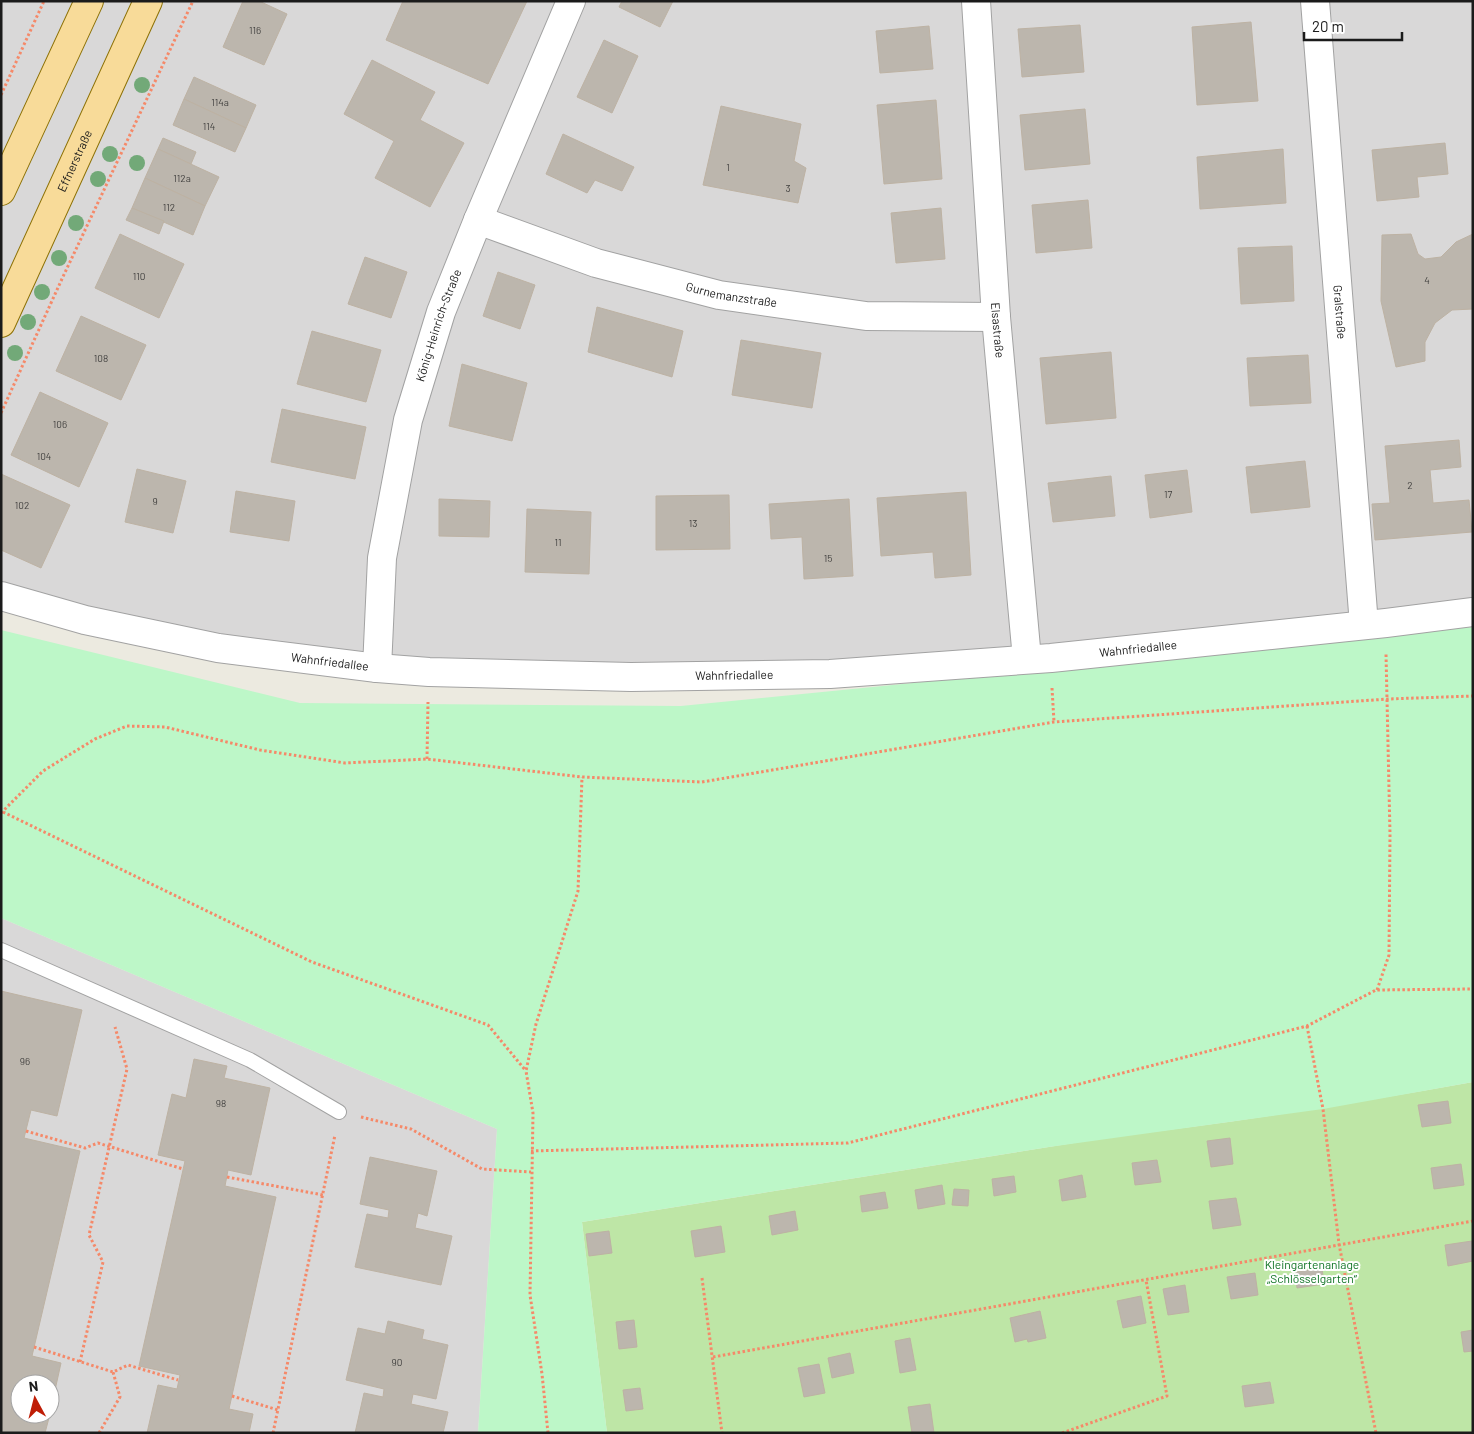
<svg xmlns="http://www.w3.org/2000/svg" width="1474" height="1434" font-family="Barlow,sans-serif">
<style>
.residential{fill:#d9d8d8;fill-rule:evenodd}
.grass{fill:#bee6a6}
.park{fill:#bdf7c8}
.building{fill:#bcb6ad;stroke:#bdb2a3}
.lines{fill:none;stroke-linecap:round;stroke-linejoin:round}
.service-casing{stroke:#a2a2a2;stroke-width:16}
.minor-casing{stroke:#a2a2a2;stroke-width:30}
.primary-casing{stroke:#8d7105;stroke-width:30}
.path{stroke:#f58969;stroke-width:3;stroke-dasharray:2.5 2.5;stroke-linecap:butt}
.service{stroke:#fff;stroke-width:14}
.minor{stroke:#fff;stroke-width:28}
.primary{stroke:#f8db99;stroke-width:28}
.tree{fill:#72a978}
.labels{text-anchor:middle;stroke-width:4;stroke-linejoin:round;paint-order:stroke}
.number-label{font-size:10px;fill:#434240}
.street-label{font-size:12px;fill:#1b1b1b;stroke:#fff}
.park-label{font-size:12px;fill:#0e7323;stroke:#fff}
</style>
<rect width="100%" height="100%" fill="#eceae0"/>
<g class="residential">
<polygon points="1,1 1473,1 1473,612 1051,658 377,668 1,595"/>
<path d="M1 918 497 1129 478 1433H1ZM20 1384H50V1414H20Z"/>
</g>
<path class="grass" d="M1473 1082V1433H607L582 1222 1117 1136C1236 1123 1354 1103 1473 1082Z"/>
<polygon class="park" points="1473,627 1473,1082 1323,1109 1049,1147 582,1222 607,1433 478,1433 497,1129 1,918 1,630 300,703 681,706"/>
<g class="building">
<polygon points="243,1 259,1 287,14 264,65 223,47"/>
<polygon points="403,1 527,1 488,84 386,40"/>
<polygon points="622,1 673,1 660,27 619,7"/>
<polygon points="1251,22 1258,101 1197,105 1192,27"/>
<polygon points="1080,25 1084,72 1022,77 1018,29"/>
<polygon points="929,26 933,69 880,73 876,31"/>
<polygon points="604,40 638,56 612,113 577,97"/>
<polygon points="372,60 435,92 420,120 464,143 430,207 375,178 394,141 344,114"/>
<polygon points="194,77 256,105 246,128 184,99"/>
<polygon points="184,99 246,128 235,152 173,125"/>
<polygon points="936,100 942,179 884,184 877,105"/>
<polygon points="721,106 801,124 794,161 806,168 798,203 703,185"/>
<polygon points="1085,109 1090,164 1025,170 1020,115"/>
<polygon points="563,134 634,167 622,191 595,180 587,193 546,174"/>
<polygon points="163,138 196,152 191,164 158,149"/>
<polygon points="1445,143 1448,174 1417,177 1419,197 1377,201 1372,150"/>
<polygon points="158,149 219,177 205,206 145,178"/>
<polygon points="1283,149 1286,203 1200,209 1197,157"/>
<polygon points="145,178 205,206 193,235 132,208"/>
<polygon points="1088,200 1092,248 1036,253 1032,205"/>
<polygon points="132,208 164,221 159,234 126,220"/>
<polygon points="941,208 945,259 896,263 891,213"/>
<polygon points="120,234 184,264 159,318 95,288"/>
<polygon points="1411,234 1418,254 1425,259 1441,257 1456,242 1473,234 1473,309 1452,310 1435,323 1425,342 1425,361 1396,367 1381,301 1382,235"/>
<polygon points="1292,246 1294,301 1241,304 1238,248"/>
<polygon points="365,257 407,272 391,318 348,304"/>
<polygon points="498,272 535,285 520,329 483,316"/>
<polygon points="597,307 683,331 672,377 588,352"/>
<polygon points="81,316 146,345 121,400 56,371"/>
<polygon points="312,331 381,350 366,402 297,384"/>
<polygon points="741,340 821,353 812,408 732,395"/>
<polygon points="1111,352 1116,418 1046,424 1040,358"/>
<polygon points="1308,355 1311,403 1250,406 1247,358"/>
<polygon points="462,364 527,383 512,441 449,426"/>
<polygon points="40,392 108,423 79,487 11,455"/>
<polygon points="282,409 366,427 355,479 271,462"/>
<polygon points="1459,440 1461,467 1430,470 1433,503 1469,500 1472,532 1375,540 1372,504 1390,503 1385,446"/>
<polygon points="1305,461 1310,507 1251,513 1246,467"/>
<polygon points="137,469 186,481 173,533 125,522"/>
<polygon points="1187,470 1192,512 1150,518 1145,475"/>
<polygon points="1,474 70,505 41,568 1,550"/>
<polygon points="1111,476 1115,516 1053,522 1048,483"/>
<polygon points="236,491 295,501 289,541 230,532"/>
<polygon points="966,492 971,575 935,578 933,552 881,556 877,498"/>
<polygon points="729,495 730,549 656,550 656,496"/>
<polygon points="439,499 490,501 489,537 439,536"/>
<polygon points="849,499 853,576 804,579 802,537 771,539 769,504"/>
<polygon points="527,509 591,512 589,574 525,572"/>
<polygon points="1,991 82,1010 57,1116 31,1110 24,1138 80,1151 32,1356 61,1363 50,1413 50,1384 20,1384 20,1414 50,1414 45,1433 1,1433"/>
<polygon points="194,1059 227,1066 224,1078 270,1088 251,1175 228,1170 225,1186 276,1197 229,1409 253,1414 249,1433 147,1433 158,1385 177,1389 180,1375 139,1366 185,1161 158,1155 172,1094 186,1098"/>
<polygon points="1448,1101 1451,1123 1422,1127 1418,1105"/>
<polygon points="1230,1138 1233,1164 1211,1167 1207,1141"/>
<polygon points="370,1157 437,1171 427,1216 418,1213 415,1228 452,1236 441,1285 355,1267 367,1214 388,1218 389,1210 360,1204"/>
<polygon points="1157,1160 1161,1182 1135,1185 1132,1163"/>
<polygon points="1461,1164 1464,1185 1434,1189 1431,1168"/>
<polygon points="1082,1175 1086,1197 1062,1201 1059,1180"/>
<polygon points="1014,1176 1016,1192 994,1196 992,1179"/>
<polygon points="942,1185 945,1204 918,1209 915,1190"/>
<polygon points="954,1189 969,1190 968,1206 952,1205"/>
<polygon points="885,1192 888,1208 862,1212 860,1196"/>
<polygon points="1236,1198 1241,1225 1213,1229 1209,1201"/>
<polygon points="795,1211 798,1230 772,1235 769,1216"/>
<polygon points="721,1226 725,1252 695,1257 691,1231"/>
<polygon points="609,1231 612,1253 589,1256 586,1234"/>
<polygon points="1472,1241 1473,1261 1448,1266 1445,1245"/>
<polygon points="1322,1268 1324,1284 1297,1288 1295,1272"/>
<polygon points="1255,1273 1258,1295 1231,1299 1227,1277"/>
<polygon points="1185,1285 1189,1312 1168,1315 1163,1289"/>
<polygon points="1141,1296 1146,1323 1123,1328 1117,1301"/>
<polygon points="1040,1311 1046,1338 1028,1342 1027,1339 1015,1342 1010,1318"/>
<polygon points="634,1320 637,1347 619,1349 616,1322"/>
<polygon points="388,1321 424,1330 422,1339 448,1345 436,1399 413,1394 411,1404 448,1412 443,1433 355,1433 364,1393 383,1397 384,1389 346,1380 358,1328 385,1334"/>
<polygon points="1473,1330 1473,1351 1464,1352 1461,1332"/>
<polygon points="910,1338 916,1370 900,1373 895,1341"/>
<polygon points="850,1353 854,1373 832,1378 828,1358"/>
<polygon points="819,1364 825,1393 804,1397 798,1368"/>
<polygon points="1270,1382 1274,1403 1245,1407 1242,1386"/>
<polygon points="640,1388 643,1409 626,1411 623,1390"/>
<polygon points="930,1404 934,1433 912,1433 908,1407"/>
</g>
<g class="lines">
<g class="service-casing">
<polyline id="service" points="1,950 250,1060 339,1112"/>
</g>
<g class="minor-casing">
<g id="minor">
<path id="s1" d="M976 1 996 317 1027 659"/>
<path id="s2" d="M1315 1 1364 625"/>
<path id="s3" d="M478 220 596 263 719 295 866 316 996 317"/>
<path id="s4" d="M1 596 85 620 218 648 377 668 429 672 631 677 830 674 1051 658 1386 623 1473 612"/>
<path id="s5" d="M377 668 382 558 408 420 441 312 478 220 571 1"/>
</g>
</g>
<g class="primary-casing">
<g id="primary">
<polyline points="1,191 89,1"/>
<path id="s6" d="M1 323 148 1"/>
</g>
</g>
<g class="path">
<polyline points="1,95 44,1"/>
<polyline points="1,413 61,281 193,1"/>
<polyline points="1052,688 1054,722"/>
<polyline points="427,759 428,702"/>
<polyline points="3,812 312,962 488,1025 526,1071"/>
<polyline points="1,813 43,771 95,739 127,726 165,727 260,750 345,763 427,759 582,777 702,782 1054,722 1388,699 1473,696"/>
<polyline points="1377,990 1389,955 1390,834 1386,654"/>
<polyline points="1307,1026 1323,1109 1339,1244 1376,1433"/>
<polyline points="361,1117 411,1129 482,1169 531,1172"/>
<polyline points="26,1131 85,1148 98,1143 183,1169"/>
<polyline points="531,1151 848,1143 1307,1026 1376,990 1473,989"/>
<polyline points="227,1177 323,1195"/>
<polyline points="702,1278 722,1433"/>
<polyline points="34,1347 113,1372 128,1365 178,1380"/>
<polyline points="713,1357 1473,1221"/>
<polyline points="80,1362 103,1262 89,1235 127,1069 115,1027"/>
<polyline points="232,1396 278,1410"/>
<polyline points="99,1433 120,1397 113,1372"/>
<polyline points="273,1433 335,1135"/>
<polyline points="548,1433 542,1374 530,1295 533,1113 526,1071 536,1024 578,891 582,777"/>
<polyline points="1062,1433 1167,1396 1146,1280"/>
</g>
<use href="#service" class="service"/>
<use href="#minor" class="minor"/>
<use href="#primary" class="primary"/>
</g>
<g class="tree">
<circle cx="142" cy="85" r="8"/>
<circle cx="110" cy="154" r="8"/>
<circle cx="137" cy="163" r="8"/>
<circle cx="98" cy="179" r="8"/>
<circle cx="76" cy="223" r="8"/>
<circle cx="59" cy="258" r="8"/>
<circle cx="42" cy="292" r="8"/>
<circle cx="28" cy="322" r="8"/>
<circle cx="15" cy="353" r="8"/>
</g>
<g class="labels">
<g class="number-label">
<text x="255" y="34">116</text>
<text x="220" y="106">114a</text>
<text x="209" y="130">114</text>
<text x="728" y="171">1</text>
<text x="182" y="182">112a</text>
<text x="788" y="192">3</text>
<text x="169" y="211">112</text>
<text x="139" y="280">110</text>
<text x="1427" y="284">4</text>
<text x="101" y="362">108</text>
<text x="60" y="428">106</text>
<text x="44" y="460">104</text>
<text x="1410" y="489">2</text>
<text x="1168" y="498">17</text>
<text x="155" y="505">9</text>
<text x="22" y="509">102</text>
<text x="693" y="527">13</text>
<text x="558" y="546">11</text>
<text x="828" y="562">15</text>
<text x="25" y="1065">96</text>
<text x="221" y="1107">98</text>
<text x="397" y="1366">90</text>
</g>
<g class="street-label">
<text dy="4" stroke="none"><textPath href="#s6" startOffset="178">Effnerstraße</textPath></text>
<text dy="4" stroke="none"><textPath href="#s3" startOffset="265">Gurnemanzstraße</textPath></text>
<text dy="4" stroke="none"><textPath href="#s2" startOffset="312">Gralstraße</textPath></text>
<text dy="4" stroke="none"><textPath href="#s5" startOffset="350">König-Heinrich-Straße</textPath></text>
<text dy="4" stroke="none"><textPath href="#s1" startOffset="330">Elsastraße</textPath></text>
<text dy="4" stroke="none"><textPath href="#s4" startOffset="1146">Wahnfriedallee</textPath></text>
<text dy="4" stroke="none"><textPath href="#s4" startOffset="336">Wahnfriedallee</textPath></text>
<text dy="4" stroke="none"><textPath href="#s4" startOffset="741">Wahnfriedallee</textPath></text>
</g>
<g class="park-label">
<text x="1312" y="1269">Kleingartenanlage<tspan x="1312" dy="14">„Schlösselgarten“</tspan></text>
</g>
</g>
<rect width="1474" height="1434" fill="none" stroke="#1b1b1b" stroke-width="5"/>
<g transform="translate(35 1399) rotate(353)"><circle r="24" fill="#ffffff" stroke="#a4a4a4"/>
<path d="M0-4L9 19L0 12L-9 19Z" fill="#bf1d06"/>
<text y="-8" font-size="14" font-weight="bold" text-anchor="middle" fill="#1b1b1b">N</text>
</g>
<path d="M1304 32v8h98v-8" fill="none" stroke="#1b1b1b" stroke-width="2.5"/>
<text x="1312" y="32" font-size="15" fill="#1b1b1b" stroke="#ffffff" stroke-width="4" paint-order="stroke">20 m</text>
</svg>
